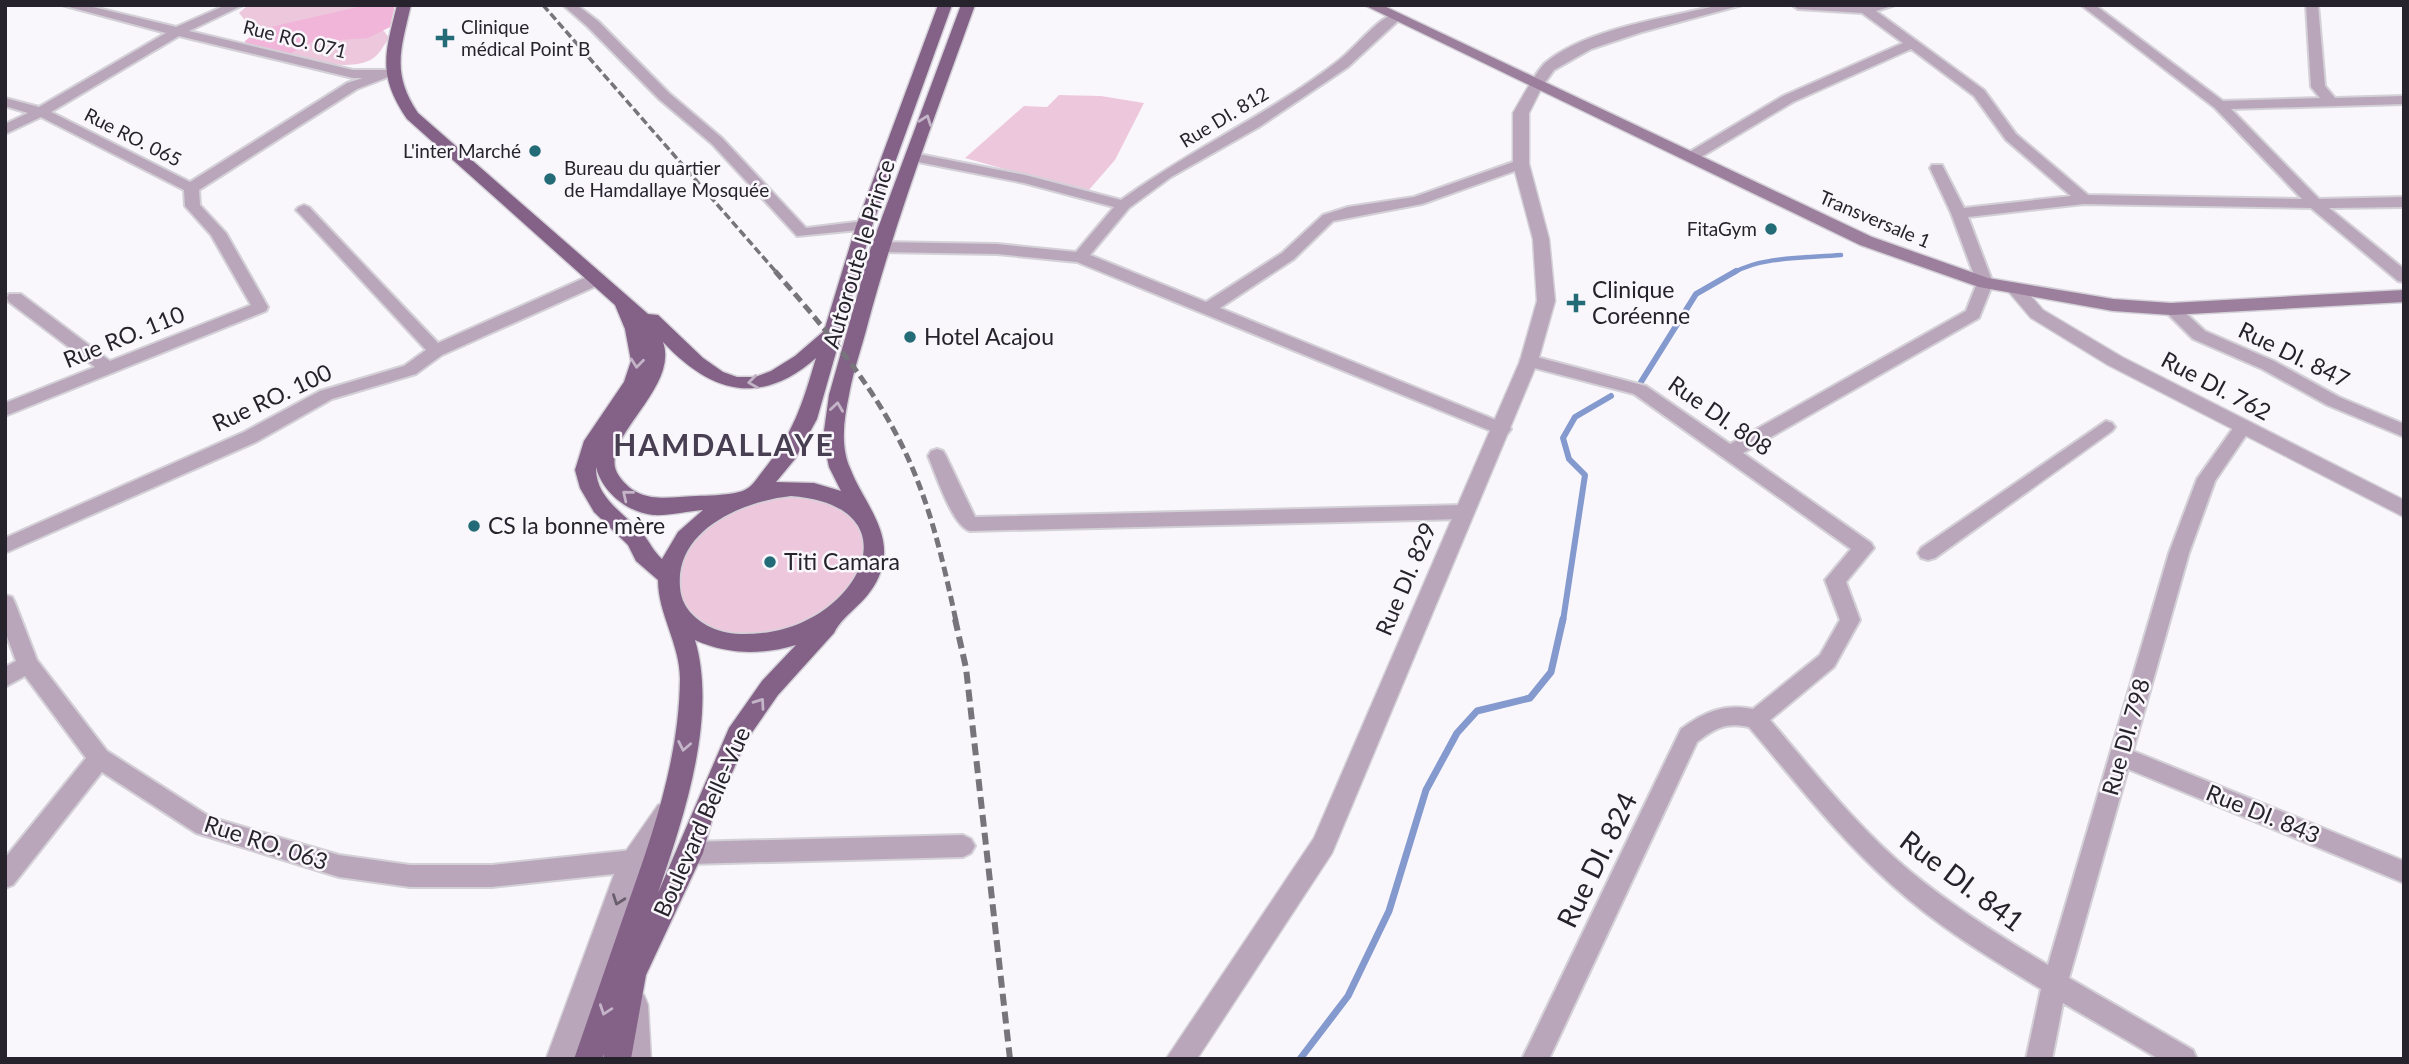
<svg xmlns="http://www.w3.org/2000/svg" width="2409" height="1064" font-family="Lato,sans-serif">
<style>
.green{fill:#edc8dd}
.forest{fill:#f0b5d8}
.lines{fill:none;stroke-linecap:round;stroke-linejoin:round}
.stream-far2{stroke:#8499ce;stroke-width:4.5}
.stream-far1{stroke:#8499ce;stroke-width:6}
.stream{stroke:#8499ce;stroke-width:7}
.minor-casing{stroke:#d3d1d7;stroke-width:4}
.tertiary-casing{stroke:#d3d1d7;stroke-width:3}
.secondary-casing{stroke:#d3d1d7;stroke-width:3}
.primary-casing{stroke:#d3d1d7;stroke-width:3}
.minor{fill:#baa6bb;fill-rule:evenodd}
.tertiary{fill:#baa6bb;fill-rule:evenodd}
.secondary{fill:#9b7f9d;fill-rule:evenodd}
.primary{fill:#846288;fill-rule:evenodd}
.rail-far2{stroke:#77747c;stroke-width:3.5;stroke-dasharray:8 3.5;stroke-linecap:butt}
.rail-far1{stroke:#77747c;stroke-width:5;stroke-dasharray:10 5;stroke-linecap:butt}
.rail{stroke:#77747c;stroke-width:6;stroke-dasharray:12 6;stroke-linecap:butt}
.oneway{stroke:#c4b4c8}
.oneway2{stroke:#695e6c}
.poi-dot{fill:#236b77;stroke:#f9f7fc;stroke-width:2.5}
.labels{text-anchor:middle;stroke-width:5;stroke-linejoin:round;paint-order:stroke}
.far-poi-label{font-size:19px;fill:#27232c;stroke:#f9f7fc;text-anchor:start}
.far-street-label{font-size:19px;fill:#27232c;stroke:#f9f7fc}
.street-label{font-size:23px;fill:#27232c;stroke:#f9f7fc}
.poi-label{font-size:23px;fill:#27232c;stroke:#f9f7fc;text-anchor:start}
.near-street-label{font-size:28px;fill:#27232c;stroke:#f9f7fc}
.district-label{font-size:30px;font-weight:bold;letter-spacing:2px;fill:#483f53;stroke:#f9f7fc}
</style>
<rect width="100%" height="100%" fill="#f9f7fc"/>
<g class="green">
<path d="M248 5H388L376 27 384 31 389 38C384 45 379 55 372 59 343 76 280 52 251 40L248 24 239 13Z"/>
<polygon points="1059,95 1101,96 1144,103 1115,160 1087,192 965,158 1024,106 1047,107"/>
<polygon points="806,493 854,515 868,546 849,595 792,630 741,636 711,629 688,613 681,602 678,565 702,528 743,502"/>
</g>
<polygon class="forest" points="366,5 395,5 390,27 368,38 312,42 288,55 246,49 245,41 258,30"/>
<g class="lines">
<path class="stream-far2" d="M1733 273C1762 256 1808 258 1841 255"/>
<g class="stream-far1">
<polyline points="1641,382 1696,294 1736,271"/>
<polyline points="1563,621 1585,475 1569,459 1563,438 1575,417 1611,396"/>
</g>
<polyline class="stream" points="1300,1059 1348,996 1389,911 1426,790 1457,733 1477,711 1530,698 1551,672 1563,619"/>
<g class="minor-casing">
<g id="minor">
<path d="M62 5H85L176 27 226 5H243L189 31 353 70H389L396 74 357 89 199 190 200 205 226 233 268 307 266 311 5 416V403L95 367 9 302 7 298 9 294H21L110 361 251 305 211 235 185 206 184 190 41 117 5 134V124L28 113 5 106V98L39 107 166 33ZM179 36 353 78H363L347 83 190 182 51 112Z"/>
<polygon points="563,5 577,5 598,21 669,93 722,138 806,228 864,221 869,223 872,226 869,229 797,236 712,144 659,99 588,27"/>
<path d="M1719 5H1742L1642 32 1591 49 1554 70 1541 88H1531L1529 85C1534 78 1539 69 1545 63 1587 28 1667 18 1719 5Z"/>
<path d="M1792 5H1895L1876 11 1984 90 2016 134 2088 195 2302 199 2215 108 2081 5H2095L2223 101 2320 98 2311 87 2306 5H2318L2325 86 2335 98 2404 96V104L2231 109 2319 199 2404 197V207L2329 208 2404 269V282L2398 281 2311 208 2084 204 1968 217 1993 283 1979 318 1743 453 1871 543 1874 548 1846 582 1860 620 1834 667 1770 720C1815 773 1858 828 1911 872 1954 907 2001 937 2048 965L2169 553 2197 479 2236 424H2248L2251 428 2215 481 2189 553 2133 751 2404 861V883L2128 769 2069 978 2193 1050 2197 1059H2159L2063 1003 2052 1059H2026L2041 989C1990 958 1937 926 1892 885 1839 838 1795 781 1749 727 1726 722 1715 728 1697 742L1549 1059H1522L1681 729C1704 712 1724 703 1753 709L1820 655 1840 620 1825 580 1851 549 1634 394 1523 365 1520 361 1523 357 1529 355 1646 386 1730 444 1966 311 1977 283 1951 213 1930 168 1932 165H1942L1964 208 2071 196 2006 140 1974 96 1911 49 1793 102 1696 160H1686L1684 157 1686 154 1783 96 1903 43 1862 13 1798 9Z"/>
<path d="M1395 13 1399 14V20L1348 67 1259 127 1171 177 1129 208 1090 255 1206 302 1282 253 1323 215 1348 207 1414 197 1516 161H1526L1528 164 1526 167 1422 204 1333 221 1294 259 1220 308 1508 425 1511 429 1508 433H1496L1077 262 997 254 880 252 872 247 880 242 997 244 1076 252 1114 207 1024 183 913 161 906 157 913 153 1025 175 1121 200C1191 149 1270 114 1338 61 1354 49 1377 19 1395 13Z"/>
<polygon points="304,205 309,207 438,343 591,275 603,275 605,279 603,283 442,355 416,374 332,399 256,442 5,553 5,538 244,432 320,391 404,366 426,350 299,213 296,210 299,207"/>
<polygon points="2171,304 2177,305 2205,331 2274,361 2339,397 2404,424 2404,437 2327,405 2262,369 2193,339 2163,309"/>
<polygon points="2106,421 2112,423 2115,427 2112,431 1935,558 1928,560 1921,558 1918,553 1921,548"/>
<path d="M937 449 943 451 946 456 975 517 1463 505 1470 507 1472 512 1470 517 1463 519 970 531C952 526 936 474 928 456L931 451Z"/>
<polygon points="5,595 12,597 15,603 37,660 107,751 210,817 339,855 410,865 492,865 632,850 640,853 644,861 640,869 632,872 492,887 410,887 339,877 196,833 102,772 13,885 5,888 5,858 86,758 25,676 5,687 5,667 16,661 5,631"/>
<polygon points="963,835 971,839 975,846 971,853 963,857 690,864 682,861 678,853 682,845 690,842"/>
</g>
</g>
<g class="tertiary-casing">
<g id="tertiary">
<polygon points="1536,81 1543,85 1529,113 1529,164 1549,239 1555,301 1538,361 1332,853 1197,1059 1166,1059 1314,838 1520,361 1537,301 1533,239 1513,164 1513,113 1531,82"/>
<polygon points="2017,285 2023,287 2043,310 2122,357 2404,500 2404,517 2108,365 2031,318 2008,291"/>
<polygon points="667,802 676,805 679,813 643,867 574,1059 546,1059 619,861 658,805"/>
<polygon points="634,991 644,995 648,1005 651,1059 623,1059 620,1005 624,995"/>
</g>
</g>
<g class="secondary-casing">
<polygon id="secondary" points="1364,5 1382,5 1872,237 1988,278 2113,299 2171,303 2404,290 2404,302 2171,315 2113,311 1979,287 1860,245"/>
</g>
<g class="primary-casing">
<path id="primary" d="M397 5H411C401 49 391 73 418 113L648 314 658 315 703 358 723 372 737 377H755L771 371 795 356 824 331 856 226 938 5H952L872 226 817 419 795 459 776 482 814 483 841 491 829 467 823 438 829 395 871 247 961 5H975C937 111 897 215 868 323 862 347 853 371 849 395 844 419 840 445 850 468 863 502 894 532 881 571 870 603 845 611 834 633L778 695 746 741 713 816 703 853 646 975 631 1059H603L604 1054 602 1059H574C591 1010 608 961 625 912 652 836 679 761 680 679 680 644 658 614 658 580L636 561 628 545 594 512 580 488 575 470 584 441 624 382 631 361 625 329 615 305 407 119C377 75 385 53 397 5ZM663 342C711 393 760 407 816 358 802 405 794 433 762 472 758 477 753 485 748 488 737 497 696 495 680 497 656 499 635 499 619 476 594 441 680 390 663 342ZM596 467C602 492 627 512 653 515 668 516 688 511 703 510L678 532 662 559C653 551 650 542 642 533 624 513 595 498 596 467ZM791 496C919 506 858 624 762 633 745 635 726 635 710 627 694 619 681 606 680 587 675 529 744 501 791 496ZM695 640C728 655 762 655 796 645L762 681 729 728 658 893C683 819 718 718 695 640Z"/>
</g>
<use href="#minor" class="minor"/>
<use href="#tertiary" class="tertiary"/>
<use href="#secondary" class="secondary"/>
<use href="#primary" class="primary"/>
<polyline class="rail-far2" points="543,5 777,273"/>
<path class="rail-far1" d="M775 271C828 332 883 396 914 472 934 520 945 570 956 621"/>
<polyline class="rail" points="955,619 966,668 1010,1059"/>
</g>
<defs><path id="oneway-chevron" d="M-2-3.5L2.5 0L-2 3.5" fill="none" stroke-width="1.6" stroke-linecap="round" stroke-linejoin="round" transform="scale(1.75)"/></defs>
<g class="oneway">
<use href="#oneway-chevron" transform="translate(926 120) rotate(-70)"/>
<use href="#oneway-chevron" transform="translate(637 363) rotate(96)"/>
<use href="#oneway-chevron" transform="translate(753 382) rotate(172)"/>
<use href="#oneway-chevron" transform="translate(837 407) rotate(-82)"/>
<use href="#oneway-chevron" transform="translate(627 495) rotate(-141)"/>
<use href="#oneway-chevron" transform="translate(760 703) rotate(-55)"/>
<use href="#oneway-chevron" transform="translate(684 746) rotate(101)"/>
<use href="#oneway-chevron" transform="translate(605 1010) rotate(109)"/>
</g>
<use class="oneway2" href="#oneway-chevron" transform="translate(618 900) rotate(110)"/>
<g class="poi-dot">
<path d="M441.5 27.5h7v7h7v7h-7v7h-7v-7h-7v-7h7z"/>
<circle cx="535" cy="151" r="7"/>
<circle cx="550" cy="179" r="7"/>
<circle cx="1771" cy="229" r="7"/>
<path d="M1572.5 292.5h7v7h7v7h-7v7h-7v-7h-7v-7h7z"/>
<circle cx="910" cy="337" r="7"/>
<circle cx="474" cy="526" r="7"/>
<circle cx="770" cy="562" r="7"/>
</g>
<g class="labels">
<g class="far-poi-label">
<text x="461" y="34">Clinique<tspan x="461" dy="22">médical Point B</tspan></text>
<text x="521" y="158" text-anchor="end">L'inter Marché</text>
<text x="564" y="175">Bureau du quartier<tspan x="564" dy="22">de Hamdallaye Mosquée</tspan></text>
<text x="1757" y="236" text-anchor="end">FitaGym</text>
</g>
<g class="far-street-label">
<text transform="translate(295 39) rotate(14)" y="7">Rue RO. 071</text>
<text transform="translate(1224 117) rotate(-31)" y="7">Rue DI. 812</text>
<text transform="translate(133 137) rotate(27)" y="7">Rue RO. 065</text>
<text transform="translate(1875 219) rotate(23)" y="7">Transversale 1</text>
</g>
<g class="street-label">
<text transform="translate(859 254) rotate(-73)" y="8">Autoroute le Prince</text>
<text transform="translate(124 337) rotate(-22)" y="8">Rue RO. 110</text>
<text transform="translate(2294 355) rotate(26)" y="8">Rue DI. 847</text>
<text transform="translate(2216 386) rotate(28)" y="8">Rue DI. 762</text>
<text transform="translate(272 398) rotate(-25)" y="8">Rue RO. 100</text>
<text transform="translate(1720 416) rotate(35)" y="8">Rue DI. 808</text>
<text transform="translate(1406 579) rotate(-67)" y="8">Rue DI. 829</text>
<text transform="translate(2126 737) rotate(-74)" y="8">Rue DI. 798</text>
<text transform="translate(2263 814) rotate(22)" y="8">Rue DI. 843</text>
<text transform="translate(702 822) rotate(-66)" y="8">Boulevard Belle-Vue</text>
<text transform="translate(266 843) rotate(18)" y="8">Rue RO. 063</text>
</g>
<g class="poi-label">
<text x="1592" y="298">Clinique<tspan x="1592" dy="26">Coréenne</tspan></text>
<text x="924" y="345">Hotel Acajou</text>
<text x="488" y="534">CS la bonne mère</text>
<text x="784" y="570">Titi Camara</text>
</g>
<g class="near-street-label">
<text transform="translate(1597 860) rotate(-64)" y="10">Rue DI. 824</text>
<text transform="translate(1962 881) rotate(37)" y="10">Rue DI. 841</text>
</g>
<g class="district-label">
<text x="724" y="456">HAMDALLAYE</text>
</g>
</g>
<rect width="2409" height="1064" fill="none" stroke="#27232c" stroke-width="14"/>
</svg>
